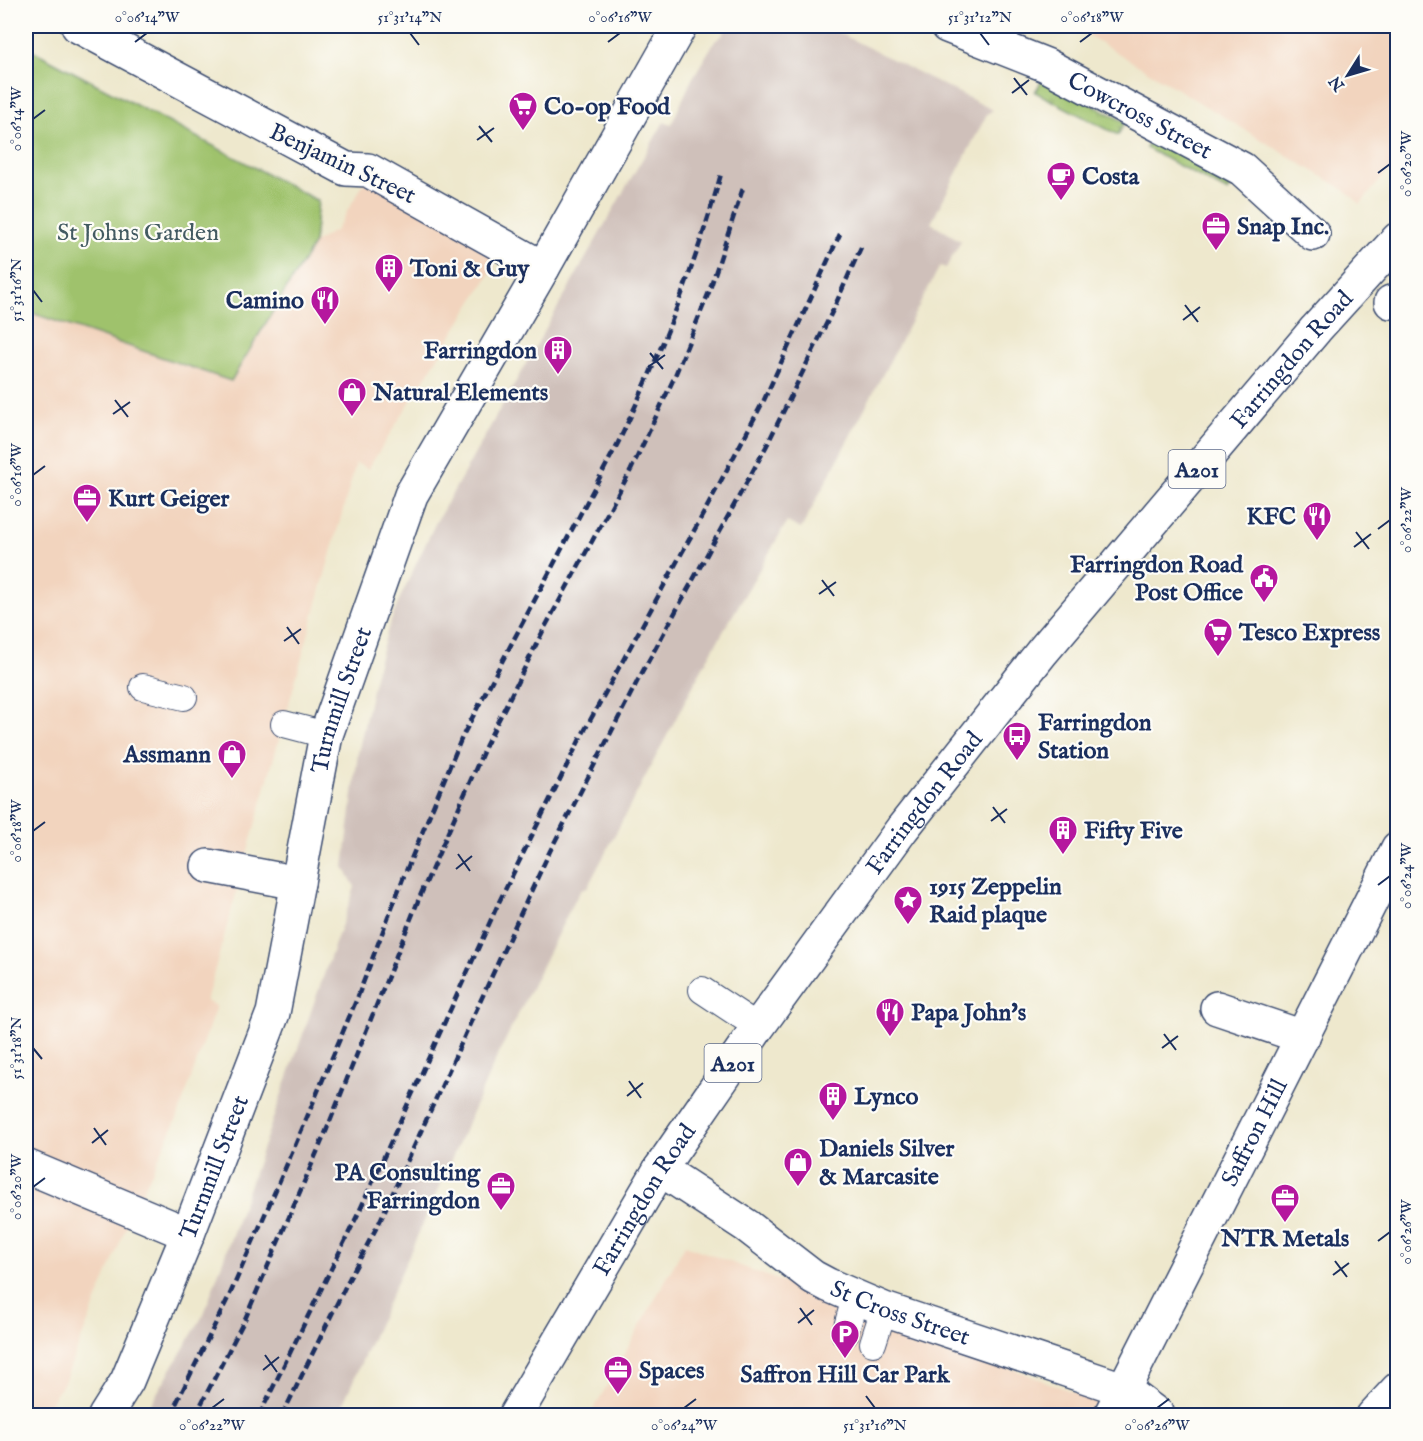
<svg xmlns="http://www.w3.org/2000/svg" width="1423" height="1441" font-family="'IM FELL English',serif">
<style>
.built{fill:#f2d4be}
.railway{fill:#cfc0ba}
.grass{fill:url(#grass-tufts);stroke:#5d7865;stroke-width:1.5}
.park{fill:#9fc26c;stroke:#5d7865;stroke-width:1.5}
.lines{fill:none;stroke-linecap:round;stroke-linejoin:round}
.lane-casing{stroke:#3b4b6f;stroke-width:28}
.street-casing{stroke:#3b4b6f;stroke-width:36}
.primary-casing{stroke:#3b4b6f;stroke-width:36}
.lane{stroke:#fff;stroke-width:26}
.street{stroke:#fff;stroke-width:33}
.primary{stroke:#fff;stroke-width:33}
.rail{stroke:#1b2f5e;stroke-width:4.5;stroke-dasharray:9 4.5;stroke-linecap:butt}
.ticks{fill:none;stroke:#1b2f5e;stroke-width:2}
.labels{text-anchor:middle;stroke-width:4.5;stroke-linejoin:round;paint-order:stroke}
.shield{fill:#fdfcf7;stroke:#5f6c8c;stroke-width:1.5}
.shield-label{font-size:22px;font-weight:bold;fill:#1b2f5e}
.poi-label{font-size:24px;font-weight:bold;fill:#1b2f5e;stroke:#fdfcf7;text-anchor:start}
.street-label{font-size:24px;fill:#1b2f5e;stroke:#fdfcf7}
.park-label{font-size:24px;fill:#435b62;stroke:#fdfcf7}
.neatline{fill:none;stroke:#1b2f5e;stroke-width:2}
.ticks-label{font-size:15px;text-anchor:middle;fill:#1b2f5e}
</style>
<defs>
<pattern id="grass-tufts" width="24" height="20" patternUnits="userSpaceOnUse" patternTransform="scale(1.5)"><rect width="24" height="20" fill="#9fc26c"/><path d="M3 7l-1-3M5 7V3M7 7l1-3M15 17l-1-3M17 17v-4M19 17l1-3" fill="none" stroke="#819e5c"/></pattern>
</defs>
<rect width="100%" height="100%" fill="#fdfcf7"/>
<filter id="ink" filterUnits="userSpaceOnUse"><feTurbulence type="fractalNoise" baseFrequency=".0167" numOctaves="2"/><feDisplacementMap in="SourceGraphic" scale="12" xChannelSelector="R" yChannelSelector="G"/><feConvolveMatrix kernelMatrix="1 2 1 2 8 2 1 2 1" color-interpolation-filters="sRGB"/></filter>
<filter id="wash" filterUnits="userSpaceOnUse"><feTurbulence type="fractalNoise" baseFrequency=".008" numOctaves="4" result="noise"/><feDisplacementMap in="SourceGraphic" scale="24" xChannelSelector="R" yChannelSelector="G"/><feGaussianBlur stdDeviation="1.35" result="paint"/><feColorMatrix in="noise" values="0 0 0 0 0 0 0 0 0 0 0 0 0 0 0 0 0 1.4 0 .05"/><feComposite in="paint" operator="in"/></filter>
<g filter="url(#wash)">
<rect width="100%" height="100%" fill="#eee8cd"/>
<g class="built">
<polygon points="1073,26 1397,26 1397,161 1360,204 1346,191"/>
<polygon points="367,178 488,248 495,266 368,469 356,463 206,1001 216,1006 178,1116 127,1225 64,1382 42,1415 26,1416 26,311 231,381 314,243 336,230"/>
<polygon points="685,1245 1089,1398 1132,1409 1141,1416 590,1416"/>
</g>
<polygon class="railway" points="727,26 825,26 993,110 987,114 931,223 961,241 946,268 940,266 801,529 787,522 705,663 587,888 581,890 572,905 495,1061 338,1415 144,1415 204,1314 355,887 344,867 358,753 377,667 388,629 400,598 435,524 626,187 664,122 671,125 692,79 715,41 723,35"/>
<g class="grass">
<polygon points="1043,79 1125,122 1118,135 1035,92"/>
<polygon points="1153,135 1235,178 1228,192 1146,148"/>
</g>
<polygon class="park" points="26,47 318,201 314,243 231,381 26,311"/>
</g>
<g filter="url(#ink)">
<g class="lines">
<g class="lane-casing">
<g id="lane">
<polyline points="143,687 184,697"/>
<polyline points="284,724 326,735"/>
<polyline points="702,990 758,1027"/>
<polyline points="845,1334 855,1298"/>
<polyline points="873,1343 884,1309"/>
</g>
</g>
<g class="street-casing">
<g id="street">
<polyline points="78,26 346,169 368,170 543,268"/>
<path id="s1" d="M947 26 1046 65 1242 169 1313 234"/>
<polyline points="1391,302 1398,302"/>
<polyline points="208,866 298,883"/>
<polyline points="1217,1008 1303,1037"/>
<polyline points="26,1166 188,1234"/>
<path id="s2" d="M660 1169 747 1226 813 1277 828 1285 884 1309 1123 1389 1159 1416"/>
<path id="s3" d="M105 1416 127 1381 188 1234 273 1013 326 735 411 495 543 268 680 26"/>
<path id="s4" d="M1110 1416 1398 848"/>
<polyline points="1373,1416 1398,1389"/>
</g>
</g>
<g class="primary-casing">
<g id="primary">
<path id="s5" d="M515 1416 660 1169 758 1027 902 829 1042 652 1316 329 1398 239"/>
</g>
</g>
<use href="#lane" class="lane"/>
<use href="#street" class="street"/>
<use href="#primary" class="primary"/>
<g class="rail">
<path d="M170 1416 231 1292 294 1148 358 996 404 876 462 737 618 443C660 356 695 267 721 174"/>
<polyline points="195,1416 245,1319 327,1129 418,901 486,745 544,629 631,470 674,378 709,292 744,185"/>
<polyline points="259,1416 359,1212 499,902 581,737 707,507 764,400 840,234"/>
<polyline points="282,1416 348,1281 380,1221 511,934 550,851 638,680 766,447 833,310 862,245"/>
</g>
</g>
</g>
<path class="ticks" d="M410 33 419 45M980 33 989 45M135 42 147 33M608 42 620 33M1080 42 1092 33M1014 78 1027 95M1012 93 1029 80M33 119 45 110M479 126 492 142M477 140 494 128M1378 173 1390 164M33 290 42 302M1185 305 1198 322M1183 320 1200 307M650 353 663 369M648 367 665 355M115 400 128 417M113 414 130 402M33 475 45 466M1378 529 1390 520M1356 532 1369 549M1354 547 1371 534M822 580 834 596M819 594 836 582M287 627 299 644M284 641 301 629M993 807 1005 823M991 821 1007 809M33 831 45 822M458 854 470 871M456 869 472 856M1378 885 1390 876M1164 1034 1176 1050M33 1048 42 1059M1162 1048 1178 1036M629 1081 641 1098M627 1096 643 1083M94 1128 106 1145M92 1143 108 1130M33 1187 45 1178M1378 1241 1390 1232M1335 1261 1347 1277M1333 1275 1349 1263M800 1308 812 1325M798 1323 814 1310M265 1355 277 1372M263 1370 279 1357M866 1396 875 1408M212 1408 224 1399M684 1408 696 1399M1157 1408 1169 1399"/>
<defs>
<g id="supermarket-pin" transform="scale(1.5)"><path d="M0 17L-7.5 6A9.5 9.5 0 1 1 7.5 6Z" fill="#b5179e" stroke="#fdfcf7"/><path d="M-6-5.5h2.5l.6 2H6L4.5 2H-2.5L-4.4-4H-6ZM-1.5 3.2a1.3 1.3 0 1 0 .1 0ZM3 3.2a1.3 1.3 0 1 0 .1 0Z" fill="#fff"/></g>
<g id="cafe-pin" transform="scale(1.5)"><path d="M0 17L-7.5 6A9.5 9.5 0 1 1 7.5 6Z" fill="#b5179e" stroke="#fdfcf7"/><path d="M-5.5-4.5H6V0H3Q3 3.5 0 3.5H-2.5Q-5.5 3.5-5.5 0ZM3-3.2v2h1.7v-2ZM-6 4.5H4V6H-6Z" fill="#fff"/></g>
<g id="office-pin" transform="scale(1.5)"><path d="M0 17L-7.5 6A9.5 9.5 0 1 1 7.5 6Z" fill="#b5179e" stroke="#fdfcf7"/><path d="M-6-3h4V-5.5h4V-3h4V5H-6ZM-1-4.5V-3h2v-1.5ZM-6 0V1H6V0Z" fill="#fff"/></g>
<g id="building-pin" transform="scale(1.5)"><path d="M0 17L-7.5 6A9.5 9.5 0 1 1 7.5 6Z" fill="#b5179e" stroke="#fdfcf7"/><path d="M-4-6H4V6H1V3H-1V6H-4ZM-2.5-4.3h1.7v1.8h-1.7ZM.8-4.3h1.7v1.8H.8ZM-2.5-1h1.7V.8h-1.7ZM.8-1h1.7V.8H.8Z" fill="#fff"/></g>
<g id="restaurant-pin" transform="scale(1.5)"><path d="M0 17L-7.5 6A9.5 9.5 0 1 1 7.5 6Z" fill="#b5179e" stroke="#fdfcf7"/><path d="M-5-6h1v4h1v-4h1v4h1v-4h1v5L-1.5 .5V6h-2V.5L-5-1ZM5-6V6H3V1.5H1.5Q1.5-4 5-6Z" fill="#fff"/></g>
<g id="shop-pin" transform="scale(1.5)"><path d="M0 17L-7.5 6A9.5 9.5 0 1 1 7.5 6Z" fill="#b5179e" stroke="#fdfcf7"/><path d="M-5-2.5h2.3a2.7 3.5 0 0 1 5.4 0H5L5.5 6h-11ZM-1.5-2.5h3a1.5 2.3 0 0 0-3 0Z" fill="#fff"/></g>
<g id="civic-pin" transform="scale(1.5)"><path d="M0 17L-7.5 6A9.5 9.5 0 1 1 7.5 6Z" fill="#b5179e" stroke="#fdfcf7"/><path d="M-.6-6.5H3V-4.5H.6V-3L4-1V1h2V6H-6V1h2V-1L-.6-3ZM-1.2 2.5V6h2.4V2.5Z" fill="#fff"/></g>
<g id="bus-pin" transform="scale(1.5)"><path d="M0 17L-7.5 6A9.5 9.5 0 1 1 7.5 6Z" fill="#b5179e" stroke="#fdfcf7"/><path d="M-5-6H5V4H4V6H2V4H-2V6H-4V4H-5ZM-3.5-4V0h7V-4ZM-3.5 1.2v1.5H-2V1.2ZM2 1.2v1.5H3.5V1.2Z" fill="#fff"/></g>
<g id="sight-pin" transform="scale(1.5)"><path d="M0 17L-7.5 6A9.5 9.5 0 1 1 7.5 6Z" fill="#b5179e" stroke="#fdfcf7"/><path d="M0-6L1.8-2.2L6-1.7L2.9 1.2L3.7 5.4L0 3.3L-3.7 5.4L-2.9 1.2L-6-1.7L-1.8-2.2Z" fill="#fff"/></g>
<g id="parking-pin" transform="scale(1.5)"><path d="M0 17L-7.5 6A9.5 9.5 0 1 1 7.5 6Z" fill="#b5179e" stroke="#fdfcf7"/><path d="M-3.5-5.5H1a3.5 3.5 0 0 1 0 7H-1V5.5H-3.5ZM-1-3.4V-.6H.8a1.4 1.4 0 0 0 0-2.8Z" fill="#fff"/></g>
</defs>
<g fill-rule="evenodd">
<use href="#supermarket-pin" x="523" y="106"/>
<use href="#cafe-pin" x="1061" y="176"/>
<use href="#office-pin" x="1216" y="226"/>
<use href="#building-pin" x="389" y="268"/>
<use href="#restaurant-pin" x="325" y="300"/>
<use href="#building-pin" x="558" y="350"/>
<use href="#shop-pin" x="352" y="392"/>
<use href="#office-pin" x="87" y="498"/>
<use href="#restaurant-pin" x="1317" y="516"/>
<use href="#civic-pin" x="1264" y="578"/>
<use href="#supermarket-pin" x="1218" y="632"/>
<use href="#bus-pin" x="1017" y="736"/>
<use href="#shop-pin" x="232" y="754"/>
<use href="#building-pin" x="1063" y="830"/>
<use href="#sight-pin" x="908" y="900"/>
<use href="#restaurant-pin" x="890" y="1012"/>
<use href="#building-pin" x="833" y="1096"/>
<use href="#shop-pin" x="798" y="1162"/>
<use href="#office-pin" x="501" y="1186"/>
<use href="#office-pin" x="1285" y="1198"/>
<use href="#parking-pin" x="845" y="1334"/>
<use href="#office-pin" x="618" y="1370"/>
</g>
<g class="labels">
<g class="shield">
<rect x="1168.5" y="450" width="57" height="38" rx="4.5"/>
<rect x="704.5" y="1044" width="57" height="38" rx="4.5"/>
</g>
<g class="shield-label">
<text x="1197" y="477">A201</text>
<text x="733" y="1071">A201</text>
</g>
<g class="poi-label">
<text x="544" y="114">Co-op Food</text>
<text x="1082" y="184">Costa</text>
<text x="1237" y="234">Snap Inc.</text>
<text x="410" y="276">Toni &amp; Guy</text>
<text x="304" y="308" text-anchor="end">Camino</text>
<text x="537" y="358" text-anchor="end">Farringdon</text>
<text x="373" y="400">Natural Elements</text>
<text x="108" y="506">Kurt Geiger</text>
<text x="1296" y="524" text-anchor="end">KFC</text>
<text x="1243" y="572" text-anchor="end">Farringdon Road<tspan x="1243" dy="28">Post Office</tspan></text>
<text x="1239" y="640">Tesco Express</text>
<text x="1038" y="730">Farringdon<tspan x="1038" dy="28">Station</tspan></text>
<text x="211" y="762" text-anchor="end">Assmann</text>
<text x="1084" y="838">Fifty Five</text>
<text x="929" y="894">1915 Zeppelin<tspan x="929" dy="28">Raid plaque</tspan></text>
<text x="911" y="1020">Papa John's</text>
<text x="854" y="1104">Lynco</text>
<text x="819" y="1156">Daniels Silver<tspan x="819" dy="28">&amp; Marcasite</tspan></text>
<text x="480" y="1180" text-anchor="end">PA Consulting<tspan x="480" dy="28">Farringdon</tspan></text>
<text x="1285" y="1246" text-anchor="middle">NTR Metals</text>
<text x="639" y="1378">Spaces</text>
<text x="845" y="1382" text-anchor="middle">Saffron Hill Car Park</text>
</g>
<g class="street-label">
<text dy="8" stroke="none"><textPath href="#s1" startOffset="213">Cowcross Street</textPath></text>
<text transform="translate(343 163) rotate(25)" y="8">Benjamin Street</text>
<text dy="8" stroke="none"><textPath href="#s5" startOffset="1314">Farringdon Road</textPath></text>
<text dy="8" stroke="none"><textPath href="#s3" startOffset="758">Turnmill Street</textPath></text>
<text dy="8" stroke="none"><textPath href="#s5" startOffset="738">Farringdon Road</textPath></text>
<text dy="8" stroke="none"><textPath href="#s4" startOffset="318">Saffron Hill</textPath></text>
<text dy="8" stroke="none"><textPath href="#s3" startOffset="272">Turnmill Street</textPath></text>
<text dy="8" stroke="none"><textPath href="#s5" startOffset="252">Farringdon Road</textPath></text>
<text dy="8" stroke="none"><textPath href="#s2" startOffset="282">St Cross Street</textPath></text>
</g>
<g class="park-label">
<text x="138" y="240">St Johns Garden</text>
</g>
</g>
<rect width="1423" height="1441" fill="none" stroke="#fdfcf7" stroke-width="66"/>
<g transform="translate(1348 75) rotate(233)" stroke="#fdfcf7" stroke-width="4.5" paint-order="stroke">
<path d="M0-4.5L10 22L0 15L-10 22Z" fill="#1b2f5e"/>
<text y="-9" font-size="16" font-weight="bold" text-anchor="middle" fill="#1b2f5e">N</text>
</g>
<rect x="33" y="33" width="1357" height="1375" class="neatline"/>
<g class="ticks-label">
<text x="147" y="22">0°06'14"W</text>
<text x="410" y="22">51°31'14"N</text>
<text x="620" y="22">0°06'16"W</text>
<text x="980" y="22">51°31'12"N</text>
<text x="1092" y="22">0°06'18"W</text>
<text transform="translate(16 119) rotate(-90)" y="5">0°06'14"W</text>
<text transform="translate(1406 164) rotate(-90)" y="5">0°06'20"W</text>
<text transform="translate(16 290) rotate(-90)" y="5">51°31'16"N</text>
<text transform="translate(16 475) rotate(-90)" y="5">0°06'16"W</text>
<text transform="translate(1406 520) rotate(-90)" y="5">0°06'22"W</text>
<text transform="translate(16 831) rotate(-90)" y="5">0°06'18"W</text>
<text transform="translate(1406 876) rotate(-90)" y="5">0°06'24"W</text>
<text transform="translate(16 1048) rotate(-90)" y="5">51°31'18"N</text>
<text transform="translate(16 1187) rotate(-90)" y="5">0°06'20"W</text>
<text transform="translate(1406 1232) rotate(-90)" y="5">0°06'26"W</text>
<text x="212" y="1430">0°06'22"W</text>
<text x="684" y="1430">0°06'24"W</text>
<text x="875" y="1430">51°31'16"N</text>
<text x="1157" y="1430">0°06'26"W</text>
</g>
</svg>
